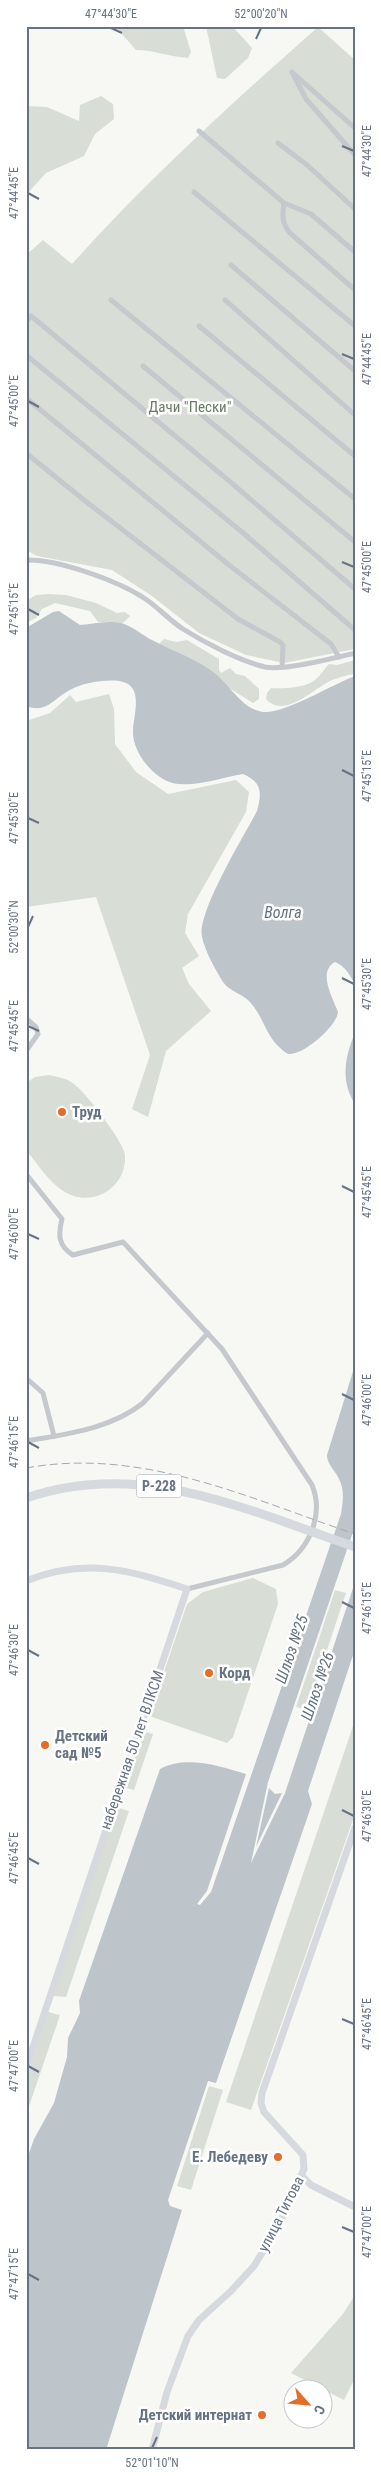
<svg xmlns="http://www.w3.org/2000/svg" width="381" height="2476" font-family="'Roboto Condensed',sans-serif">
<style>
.green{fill:#d8ded5}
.water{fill:#bdc5cb}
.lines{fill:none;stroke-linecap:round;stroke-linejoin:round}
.street{stroke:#c5c8cc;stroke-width:5}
.secondary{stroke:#d6dadf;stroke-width:7}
.highway{stroke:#d6dadf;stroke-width:9}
.rail{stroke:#a5aab1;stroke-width:1;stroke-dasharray:8 4;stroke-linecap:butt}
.ticks{fill:none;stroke:#667385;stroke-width:2}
.poi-dot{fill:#e26e2a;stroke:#fff;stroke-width:2}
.labels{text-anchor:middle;stroke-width:5;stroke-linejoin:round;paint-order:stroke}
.shield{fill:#fff;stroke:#949daa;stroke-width:1}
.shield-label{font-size:14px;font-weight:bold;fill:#667385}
.park-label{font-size:15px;fill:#677c65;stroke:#fff}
.poi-label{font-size:15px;font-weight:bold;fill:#667385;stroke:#fff;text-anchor:start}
.street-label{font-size:15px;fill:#667385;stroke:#fff}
.water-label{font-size:16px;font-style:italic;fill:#637481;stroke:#fff}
.neatline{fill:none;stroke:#667385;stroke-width:2}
.ticks-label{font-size:12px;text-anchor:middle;fill:#667385}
</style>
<rect width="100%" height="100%" fill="#f7f7f4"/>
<g class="green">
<path d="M115 26H183L191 52 188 58C170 57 154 50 136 50Z"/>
<polygon points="206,26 232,26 252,48 248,58 225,79 217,78"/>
<path d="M318 27 355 60V649L284 663 246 655 199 633 152 596 112 570 37 556 26 550V255L43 240 72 264C148 179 233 102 318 27Z"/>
<polygon points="101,96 113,104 114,119 95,134 84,156 46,173 26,195 26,106 47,107 79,121 80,105"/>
<polygon points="49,594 66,595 96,603 117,613 125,612 130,616 123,623 98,622 90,611 55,603 42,609 36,618 26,623 26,601 36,595"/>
<polygon points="164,639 176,642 187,640 219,659 219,670 221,673 230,668 236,674 245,676 259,689 259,699 253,703 159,644"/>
<path d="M355 660V674C346 675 336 678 328 682 313 690 283 719 266 699L267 693 271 688C283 689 307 688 316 679 321 675 324 669 329 664L337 665Z"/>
<polygon points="109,694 114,709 115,744 136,772 168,794 236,780 249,792 246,812 188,914 185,933 199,956 182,968 189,984 211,1011 166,1051 148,1117 132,1109 150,1055 96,897 26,907 26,721 50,713 70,695 76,702"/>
<path d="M49 1075C58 1077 66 1078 74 1084 86 1093 124 1142 125 1155 127 1189 90 1210 62 1190 48 1181 37 1163 26 1150V1083L35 1077Z"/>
<polygon points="253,1578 276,1589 278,1604 233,1737 227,1743 149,1716 187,1604 203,1592"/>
<polygon points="335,1590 346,1593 307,1710 296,1707"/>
<polygon points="355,1720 355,1814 251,2110 226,2102"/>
<polygon points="142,1731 153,1734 134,1790 123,1787"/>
<polygon points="116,1807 129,1811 66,1997 53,1996"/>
<polygon points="48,2012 60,2015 26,2115 26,2079"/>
<polygon points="209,2086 223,2090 191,2190 177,2186"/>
<polygon points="355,2295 355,2378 344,2400 291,2373 343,2314"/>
</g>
<g class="water">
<path d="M59 611 80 625C94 624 106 620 121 623 133 626 143 636 154 641 176 653 198 659 217 675 232 688 242 709 264 712 284 714 333 684 355 676V985C350 975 346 967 335 962 317 972 333 998 338 1012 337 1026 303 1056 288 1054 265 1039 266 1020 250 1002 243 994 230 992 223 982 215 969 205 951 202 937 197 912 244 836 257 811 262 793 262 782 243 774 223 777 200 786 179 784 157 783 134 755 133 734 132 718 145 688 123 682 109 678 82 683 70 690 54 698 47 714 26 706V628L53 612Z"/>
<path d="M355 1033V1104C340 1081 345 1056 355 1033Z"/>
<path d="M355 1365V1526L268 1782 251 1863 285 1793 355 1582V1649L308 1791 312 1804 216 2083 208 2081 168 2200 170 2206 182 2210 106 2450H26V2162L34 2139 54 2103 67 2057 68 2038 80 2013 79 2001 160 1769C186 1755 220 1766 246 1774L207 1891 197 1904 200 1905 211 1892 341 1514C343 1501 345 1489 338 1477 334 1469 327 1464 327 1455Z"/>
<polygon points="269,1788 275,1794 282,1793 256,1847"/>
</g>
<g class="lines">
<g class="street">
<polyline points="292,72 306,99 355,155"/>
<polyline points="294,74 355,128"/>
<path d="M199 131 284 203C282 216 282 223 290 233L355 290"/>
<polyline points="278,143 307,165 355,209"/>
<polyline points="194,192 355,326"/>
<polyline points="284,203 311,214 355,252"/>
<polyline points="231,265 355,371"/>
<polyline points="111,300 355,499"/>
<polyline points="225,300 355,415"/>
<polyline points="26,322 31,316 228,480 355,589"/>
<polyline points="199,326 355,456"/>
<polyline points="26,355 242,532 355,630"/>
<polyline points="143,366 355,542"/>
<polyline points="26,398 229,565 331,644 339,657"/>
<polyline points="26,453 84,500 238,619 280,642 283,645 282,667"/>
<path d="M26 560C58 559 118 581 144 598 158 607 169 620 183 629 205 643 240 661 265 667 284 671 334 658 355 653"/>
<polyline points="26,722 26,728"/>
<polyline points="26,1018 36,1027 38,1034 26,1051"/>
<path d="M26 1174 62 1219C58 1234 58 1246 73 1255L123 1242 222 1349 312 1485C324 1514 310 1549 283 1565L187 1589"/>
<polyline points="26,1378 43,1393 54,1436"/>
<path d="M26 1441C66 1434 111 1429 143 1403L208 1333"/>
</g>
<g class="secondary">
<path d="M26 1581C85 1557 130 1570 187 1589L26 2068"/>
<polyline points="302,2176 311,2185 355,2207"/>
<polyline points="152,2450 167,2392 188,2336 199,2320 231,2291 254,2266 279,2225 304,2169 303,2155 264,2112 261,2103 262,2093 355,1828"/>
</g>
<path class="highway" d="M26 1498C141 1458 246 1510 355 1547"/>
<path class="rail" d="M26 1468C142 1447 248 1498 355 1534"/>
</g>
<path class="ticks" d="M111 28 122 33M256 39 261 28M342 146 354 151M28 193 39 199M342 354 354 359M28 401 39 407M342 562 354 567M28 609 39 615M342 770 354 776M28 818 39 823M28 927 33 916M342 978 354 984M28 1026 39 1031M342 1186 354 1192M28 1234 39 1239M342 1394 354 1400M28 1442 39 1448M342 1602 354 1608M28 1650 39 1656M342 1810 354 1816M28 1858 39 1864M342 2019 354 2024M28 2066 39 2072M342 2227 354 2232M28 2274 39 2280M152 2448 157 2437"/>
<g class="poi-dot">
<circle cx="62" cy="1112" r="5"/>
<circle cx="209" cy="1673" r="5"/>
<circle cx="45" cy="1745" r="5"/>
<circle cx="278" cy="2157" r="5"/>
<circle cx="262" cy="2415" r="5"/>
</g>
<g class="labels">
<rect class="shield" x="136.5" y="1474.5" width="45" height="23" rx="4"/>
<g class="shield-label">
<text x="159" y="1491">Р-228</text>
</g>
<g class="park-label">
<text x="190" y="412">Дачи "Пески"</text>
</g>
<g class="poi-label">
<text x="72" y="1117">Труд</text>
<text x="219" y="1678">Корд</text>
<text x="55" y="1741">Детский<tspan x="55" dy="17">сад №5</tspan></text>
<text x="268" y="2162" text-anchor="end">Е. Лебедеву</text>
<text x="252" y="2420" text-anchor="end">Детский интернат</text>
</g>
<g class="street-label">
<text transform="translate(132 1750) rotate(-71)" y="5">набережная 50 лет ВЛКСМ</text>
<text transform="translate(281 2214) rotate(-63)" y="5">улица Титова</text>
</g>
<g class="water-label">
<text x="283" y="918">Волга</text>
<text transform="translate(291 1649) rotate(-71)" y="6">Шлюз №25</text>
<text transform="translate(317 1686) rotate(-71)" y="6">Шлюз №26</text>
</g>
</g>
<rect width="381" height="2476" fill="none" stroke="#ffffff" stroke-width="55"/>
<g transform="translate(308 2404) rotate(117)"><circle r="24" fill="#ffffff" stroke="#c2c7ce"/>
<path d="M0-4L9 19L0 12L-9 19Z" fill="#e26e2a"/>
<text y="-8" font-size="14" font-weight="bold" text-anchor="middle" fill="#667385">С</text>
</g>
<rect x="28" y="28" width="326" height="2420" class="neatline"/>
<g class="ticks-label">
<text x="111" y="18">47°44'30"E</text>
<text x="261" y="18">52°00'20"N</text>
<text transform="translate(367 151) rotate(-90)" y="4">47°44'30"E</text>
<text transform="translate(14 193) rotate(-90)" y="4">47°44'45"E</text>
<text transform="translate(367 359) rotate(-90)" y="4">47°44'45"E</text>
<text transform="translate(14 401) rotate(-90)" y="4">47°45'00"E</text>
<text transform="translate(367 567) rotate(-90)" y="4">47°45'00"E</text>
<text transform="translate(14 609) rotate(-90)" y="4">47°45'15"E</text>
<text transform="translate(367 776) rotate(-90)" y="4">47°45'15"E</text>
<text transform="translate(14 818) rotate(-90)" y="4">47°45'30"E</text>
<text transform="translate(14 927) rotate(-90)" y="4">52°00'30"N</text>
<text transform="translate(367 984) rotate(-90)" y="4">47°45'30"E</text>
<text transform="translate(14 1026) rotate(-90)" y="4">47°45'45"E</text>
<text transform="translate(367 1192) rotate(-90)" y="4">47°45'45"E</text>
<text transform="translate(14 1234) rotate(-90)" y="4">47°46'00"E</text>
<text transform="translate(367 1400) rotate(-90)" y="4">47°46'00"E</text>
<text transform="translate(14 1442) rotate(-90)" y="4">47°46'15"E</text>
<text transform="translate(367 1608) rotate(-90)" y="4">47°46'15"E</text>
<text transform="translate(14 1650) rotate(-90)" y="4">47°46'30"E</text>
<text transform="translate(367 1816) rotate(-90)" y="4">47°46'30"E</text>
<text transform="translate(14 1858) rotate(-90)" y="4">47°46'45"E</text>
<text transform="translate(367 2024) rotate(-90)" y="4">47°46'45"E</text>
<text transform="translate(14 2066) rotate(-90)" y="4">47°47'00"E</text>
<text transform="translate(367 2232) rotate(-90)" y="4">47°47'00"E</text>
<text transform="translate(14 2274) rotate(-90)" y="4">47°47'15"E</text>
<text x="152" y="2467">52°01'10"N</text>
</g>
</svg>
